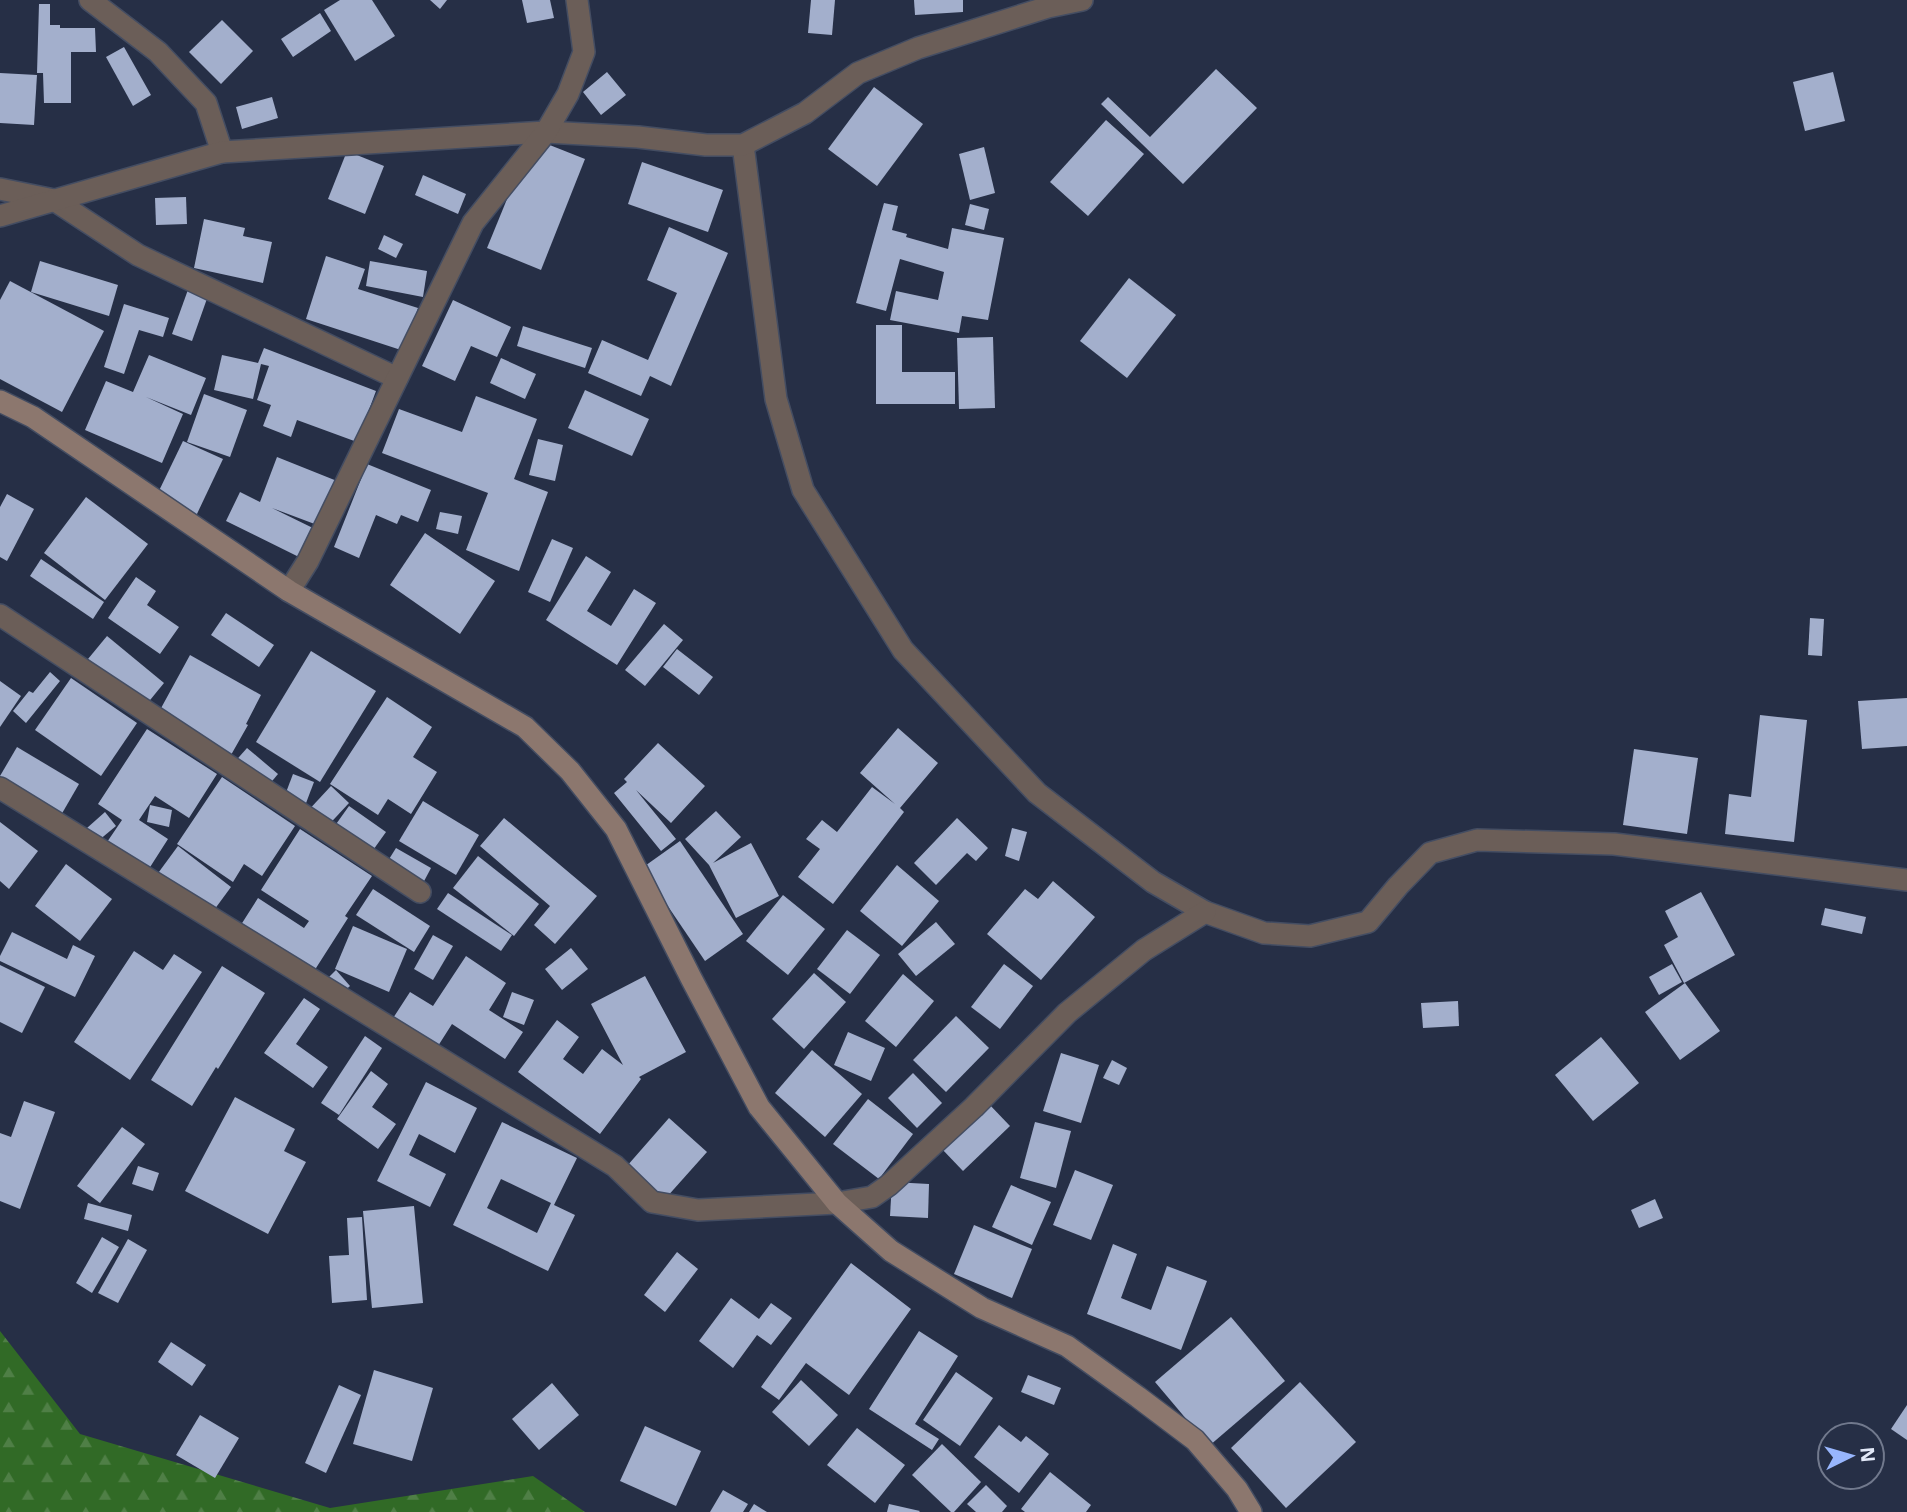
<svg xmlns="http://www.w3.org/2000/svg" width="1907" height="1512" font-family="'Noto Sans',sans-serif">
<style>
.forest{fill:url(#forest-firs)}
.building{fill:#a3afcc;fill-rule:evenodd}
.lines{fill:none;stroke-linecap:round;stroke-linejoin:round}
.street-casing{stroke:#444d62;stroke-width:24}
.secondary-casing{stroke:#444d62;stroke-width:24}
.street{stroke:#6b5e58;stroke-width:21}
.secondary{stroke:#8c776e;stroke-width:21}
</style>
<defs>
<pattern id="forest-firs" width="22" height="20" patternUnits="userSpaceOnUse" patternTransform="scale(1.75)"><rect width="22" height="20" fill="#316a26"/><path d="M5 1l3.5 6h-7zM16 11l3.5 6h-7z" fill="#4f7f46"/></pattern>
</defs>
<rect width="100%" height="100%" fill="#262f46"/>
<polygon class="forest" points="0,1331 80,1434 330,1508 533,1476 585,1512 0,1512"/>
<g class="building">
<polygon points="340,0 372,0 395,36 355,61 324,10"/>
<polygon points="430,0 447,0 440,9"/>
<polygon points="522,0 550,0 554,18 527,23"/>
<polygon points="811,0 835,0 832,35 808,33"/>
<polygon points="914,0 963,0 963,12 915,15"/>
<polygon points="39,4 50,4 50,25 60,25 60,28 95,28 96,52 71,52 71,103 44,103 43,73 37,73"/>
<polygon points="320,13 331,31 293,57 281,39"/>
<polygon points="222,20 253,51 221,84 189,52"/>
<polygon points="124,47 151,95 133,106 106,57"/>
<polygon points="1216,69 1257,108 1183,184 1101,104 1108,97 1150,137"/>
<polygon points="607,72 626,95 601,115 583,92"/>
<polygon points="1833,72 1845,121 1805,131 1793,82"/>
<polygon points="0,73 37,75 34,125 0,123"/>
<polygon points="874,87 923,124 877,186 828,149"/>
<polygon points="272,97 278,118 242,129 236,107"/>
<polygon points="1106,120 1144,154 1088,216 1050,182"/>
<polygon points="532,138 585,159 541,270 487,248"/>
<polygon points="984,147 995,193 970,200 959,154"/>
<polygon points="347,151 384,166 365,214 328,199"/>
<polygon points="642,162 723,190 708,232 628,204"/>
<polygon points="423,175 466,194 458,214 415,195"/>
<polygon points="186,197 187,224 156,225 155,198"/>
<polygon points="884,203 898,206 892,230 907,234 906,237 948,249 952,228 1004,238 988,320 962,316 959,333 890,320 896,291 938,300 944,272 900,259 886,311 856,303"/>
<polygon points="970,204 989,209 984,230 965,225"/>
<polygon points="204,219 245,228 243,236 272,242 263,283 194,268"/>
<polygon points="669,227 728,253 671,386 650,376 641,396 588,373 602,340 648,360 677,293 647,280"/>
<polygon points="384,235 403,244 396,258 378,249"/>
<polygon points="326,256 365,269 358,289 418,308 404,351 306,319"/>
<polygon points="40,261 118,285 109,316 31,292"/>
<polygon points="370,261 427,271 423,297 366,286"/>
<polygon points="1129,278 1176,315 1127,378 1080,341"/>
<polygon points="10,281 104,331 62,412 0,379 0,300"/>
<polygon points="189,287 209,293 192,341 172,334"/>
<polygon points="453,300 511,327 497,357 471,346 455,381 422,366"/>
<polygon points="124,304 169,318 163,337 139,330 124,374 104,367"/>
<polygon points="876,325 902,325 902,372 955,372 955,404 876,404"/>
<polygon points="523,326 592,348 585,368 517,346"/>
<polygon points="993,337 995,408 959,409 957,338"/>
<polygon points="264,348 376,391 357,442 297,420 291,437 263,426 271,405 257,400 269,366 261,364 253,399 214,390 222,355 258,363"/>
<polygon points="149,355 206,378 191,415 146,397 183,414 162,463 85,430 106,381 133,392"/>
<polygon points="501,358 536,374 525,399 490,383"/>
<polygon points="585,390 649,419 632,456 568,428"/>
<polygon points="204,394 247,410 230,457 187,442"/>
<polygon points="476,396 537,419 514,479 548,492 519,571 466,550 488,493 382,453 399,409 462,432"/>
<polygon points="538,439 563,445 555,481 529,475"/>
<polygon points="183,441 223,459 196,516 156,497"/>
<polygon points="277,457 337,481 320,526 272,508 317,530 303,559 226,521 240,492 260,502"/>
<polygon points="367,464 431,490 418,522 401,515 397,524 376,515 359,558 334,547"/>
<polygon points="7,494 34,509 7,561 0,557 0,507"/>
<polygon points="86,497 148,544 105,600 44,553"/>
<polygon points="440,512 462,516 458,534 436,529"/>
<polygon points="425,533 495,581 460,634 390,585"/>
<polygon points="552,539 573,548 550,602 528,592"/>
<polygon points="586,556 611,572 587,611 611,626 634,589 656,603 617,665 546,620"/>
<polygon points="41,559 104,602 93,619 30,576"/>
<polygon points="136,577 156,591 147,605 179,627 160,654 108,618"/>
<polygon points="226,613 274,645 259,667 211,635"/>
<polygon points="1810,618 1824,619 1822,656 1808,655"/>
<polygon points="664,624 683,640 645,686 625,670"/>
<polygon points="107,636 164,683 146,705 88,659"/>
<polygon points="677,649 713,677 699,695 663,667"/>
<polygon points="311,651 376,691 320,782 256,742"/>
<polygon points="190,655 261,695 246,724 248,725 227,762 154,721"/>
<polygon points="50,672 60,681 26,723 13,711 29,691 33,693"/>
<polygon points="71,678 137,723 101,776 35,730"/>
<polygon points="0,681 21,696 0,727"/>
<polygon points="387,697 432,727 413,757 437,772 411,814 388,799 378,815 330,784"/>
<polygon points="1907,698 1907,746 1862,749 1858,701"/>
<polygon points="1760,715 1807,720 1794,842 1725,834 1729,794 1751,797"/>
<polygon points="898,728 938,763 900,808 904,812 833,904 798,877 820,849 806,839 822,820 837,832 872,787 895,804 860,773"/>
<polygon points="147,729 217,774 189,818 155,796 139,820 168,839 145,875 103,848 122,820 98,804"/>
<polygon points="658,743 705,786 671,823 636,790 676,839 661,851 614,793 627,782 624,779"/>
<polygon points="17,747 79,784 53,829 0,797 0,776"/>
<polygon points="247,748 278,774 263,792 232,765"/>
<polygon points="1634,749 1698,758 1687,834 1623,825"/>
<polygon points="293,774 314,782 303,811 282,803"/>
<polygon points="222,777 295,826 262,876 244,864 233,882 177,844"/>
<polygon points="331,786 349,803 323,831 305,814"/>
<polygon points="423,801 479,835 456,875 399,841"/>
<polygon points="150,805 172,810 169,827 147,822"/>
<polygon points="349,806 386,832 366,860 329,834"/>
<polygon points="716,811 741,837 713,863 751,843 779,896 736,918 709,865 685,839"/>
<polygon points="105,812 116,826 98,841 87,828"/>
<polygon points="504,818 597,896 555,944 534,925 550,906 480,846"/>
<polygon points="957,818 988,848 976,861 967,853 936,885 914,863"/>
<polygon points="0,822 38,851 9,889 0,881"/>
<polygon points="1012,828 1027,832 1019,861 1005,856"/>
<polygon points="300,829 372,876 345,916 348,918 309,979 237,931 258,898 304,928 309,921 261,890"/>
<polygon points="680,841 743,934 705,961 642,868"/>
<polygon points="178,846 231,887 206,921 153,880"/>
<polygon points="396,848 431,868 422,885 386,864"/>
<polygon points="478,856 539,904 514,936 453,888"/>
<polygon points="66,864 112,899 80,941 35,906"/>
<polygon points="897,865 939,901 902,946 860,911"/>
<polygon points="1053,881 1095,917 1041,980 987,934 1025,889 1038,899"/>
<polygon points="373,889 430,926 414,952 356,915"/>
<polygon points="1701,892 1735,955 1684,983 1664,945 1678,937 1665,911"/>
<polygon points="448,893 512,935 501,951 437,909"/>
<polygon points="783,895 825,929 788,975 746,941"/>
<polygon points="1825,908 1866,917 1862,934 1821,925"/>
<polygon points="936,922 955,944 916,976 898,954"/>
<polygon points="353,926 407,949 389,992 335,969"/>
<polygon points="847,930 880,955 850,994 817,969"/>
<polygon points="12,932 67,959 73,945 95,956 75,997 0,961 0,956"/>
<polygon points="433,935 453,946 433,980 414,969"/>
<polygon points="571,948 588,969 562,990 545,969"/>
<polygon points="134,951 163,970 174,954 202,972 130,1080 74,1042"/>
<polygon points="466,956 506,983 489,1010 523,1032 505,1059 452,1024 431,1057 386,1029 410,992 433,1006"/>
<polygon points="1004,964 1033,986 1000,1029 971,1007"/>
<polygon points="1672,964 1682,982 1659,995 1649,977"/>
<polygon points="0,965 45,987 22,1033 0,1022"/>
<polygon points="222,966 265,993 218,1069 216,1067 192,1106 151,1080"/>
<polygon points="336,970 350,986 339,996 326,980"/>
<polygon points="814,973 846,1002 804,1049 772,1019"/>
<polygon points="903,974 934,1001 896,1047 865,1021"/>
<polygon points="645,976 686,1052 639,1077 641,1079 600,1134 518,1072 557,1020 579,1037 563,1059 583,1074 602,1049 623,1065 591,1004"/>
<polygon points="1685,983 1720,1031 1680,1060 1645,1012"/>
<polygon points="512,992 534,1000 524,1025 503,1017"/>
<polygon points="304,998 320,1009 296,1044 328,1067 313,1088 264,1053"/>
<polygon points="1458,1001 1459,1026 1423,1028 1421,1003"/>
<polygon points="956,1016 989,1048 946,1092 913,1060"/>
<polygon points="848,1032 885,1048 871,1081 834,1065"/>
<polygon points="365,1036 382,1048 339,1115 321,1103"/>
<polygon points="1601,1037 1639,1083 1593,1121 1555,1075"/>
<polygon points="812,1050 862,1094 825,1137 775,1093"/>
<polygon points="1061,1053 1099,1065 1081,1123 1043,1111"/>
<polygon points="1112,1060 1127,1068 1119,1085 1103,1078"/>
<polygon points="371,1071 388,1084 372,1107 396,1124 378,1149 337,1119"/>
<polygon points="913,1073 942,1103 917,1128 888,1098"/>
<polygon points="426,1082 477,1108 455,1153 419,1134 409,1155 446,1174 430,1207 377,1181"/>
<polygon points="235,1097 295,1129 284,1151 306,1162 268,1234 185,1191"/>
<polygon points="868,1099 913,1134 879,1179 833,1144"/>
<polygon points="24,1101 55,1112 20,1209 0,1201 0,1133 11,1137"/>
<polygon points="987,1102 1010,1126 963,1171 941,1148"/>
<polygon points="669,1118 707,1152 657,1208 620,1174"/>
<path d="M502 1122 577 1158 554 1205 575 1215 548 1271 453 1225ZM501 1179 551 1203 537 1233 487 1208Z"/>
<polygon points="1035,1122 1071,1131 1056,1188 1020,1178"/>
<polygon points="122,1127 145,1144 100,1203 77,1186"/>
<polygon points="138,1166 159,1173 153,1191 132,1184"/>
<polygon points="1075,1170 1113,1185 1091,1240 1053,1225"/>
<polygon points="892,1182 929,1184 928,1218 890,1216"/>
<polygon points="1011,1185 1051,1202 1032,1245 992,1227"/>
<polygon points="1655,1199 1663,1218 1639,1228 1631,1210"/>
<polygon points="88,1203 132,1215 128,1231 84,1219"/>
<polygon points="414,1206 423,1303 372,1308 363,1211"/>
<polygon points="362,1217 367,1300 332,1303 329,1256 349,1255 347,1218"/>
<polygon points="974,1225 1032,1249 1012,1298 954,1274"/>
<polygon points="102,1237 119,1247 92,1293 76,1283"/>
<polygon points="128,1239 147,1250 118,1303 98,1293"/>
<polygon points="1113,1244 1137,1254 1121,1298 1151,1310 1167,1266 1207,1281 1181,1350 1087,1314"/>
<polygon points="677,1252 698,1269 665,1312 644,1295"/>
<polygon points="851,1263 911,1309 849,1395 806,1363 779,1400 761,1387"/>
<polygon points="731,1298 759,1319 771,1303 792,1318 771,1345 757,1335 733,1368 699,1341"/>
<polygon points="1231,1317 1285,1381 1209,1446 1155,1382"/>
<polygon points="919,1331 958,1356 915,1424 939,1439 932,1450 869,1409"/>
<polygon points="171,1342 206,1365 192,1386 158,1362"/>
<polygon points="374,1370 433,1388 412,1461 353,1444"/>
<polygon points="956,1372 993,1398 960,1446 923,1420"/>
<polygon points="1028,1375 1061,1388 1054,1405 1021,1392"/>
<polygon points="801,1380 838,1415 809,1446 772,1412"/>
<polygon points="1300,1382 1356,1442 1286,1508 1231,1448"/>
<polygon points="552,1383 579,1415 539,1450 512,1419"/>
<polygon points="339,1385 361,1395 326,1473 305,1463"/>
<polygon points="1907,1405 1907,1440 1891,1429"/>
<polygon points="200,1415 239,1438 215,1478 176,1455"/>
<polygon points="999,1425 1021,1442 1026,1436 1049,1454 1019,1493 974,1457"/>
<polygon points="645,1426 701,1451 676,1506 620,1481"/>
<polygon points="857,1428 905,1465 875,1503 827,1465"/>
<polygon points="942,1444 981,1482 954,1512 951,1512 912,1475"/>
<polygon points="1050,1472 1091,1505 1086,1512 1025,1512 1021,1509"/>
<polygon points="986,1485 1007,1506 1002,1512 976,1512 967,1504"/>
<polygon points="723,1490 748,1504 743,1512 710,1512"/>
<polygon points="754,1504 767,1512 749,1512"/>
<polygon points="889,1504 920,1511 919,1512 887,1512"/>
</g>
<g class="lines">
<g class="street-casing">
<g id="street">
<polyline points="90,0 158,52 206,103 222,152"/>
<polyline points="743,145 776,399 803,490 903,650 1037,793 1153,882 1205,912 1264,933 1310,936 1368,922 1398,886 1430,853 1477,840 1614,844 1907,880"/>
<polyline points="0,189 54,200 138,255 397,378"/>
<polyline points="0,216 222,152 546,132 638,137 706,145 743,145 805,113 858,73 918,48 1048,7 1082,0"/>
<polyline points="289,591 308,561 473,223 546,132 568,94 584,52 577,0"/>
<polyline points="0,615 420,892"/>
<polyline points="0,788 615,1166 652,1202 698,1210 837,1203 872,1197 889,1185 974,1107 1067,1013 1144,950 1205,912"/>
</g>
</g>
<g class="secondary-casing">
<polyline id="secondary" points="0,401 33,417 289,591 525,727 570,771 616,829 691,978 759,1107 837,1203 891,1251 982,1308 1067,1346 1138,1397 1195,1440 1237,1489 1251,1512"/>
</g>
<use href="#street" class="street"/>
<use href="#secondary" class="secondary"/>
</g>
<g transform="translate(1851 1456) rotate(85)"><circle r="33" fill="#262f46" stroke="#71798d" stroke-width="2"/>
<path d="M0-5L12 26L0 18L-12 26Z" fill="#98b6fd"/>
<text y="-10" font-size="19" font-weight="bold" text-anchor="middle" fill="#e2e9f8">N</text>
</g>
</svg>
